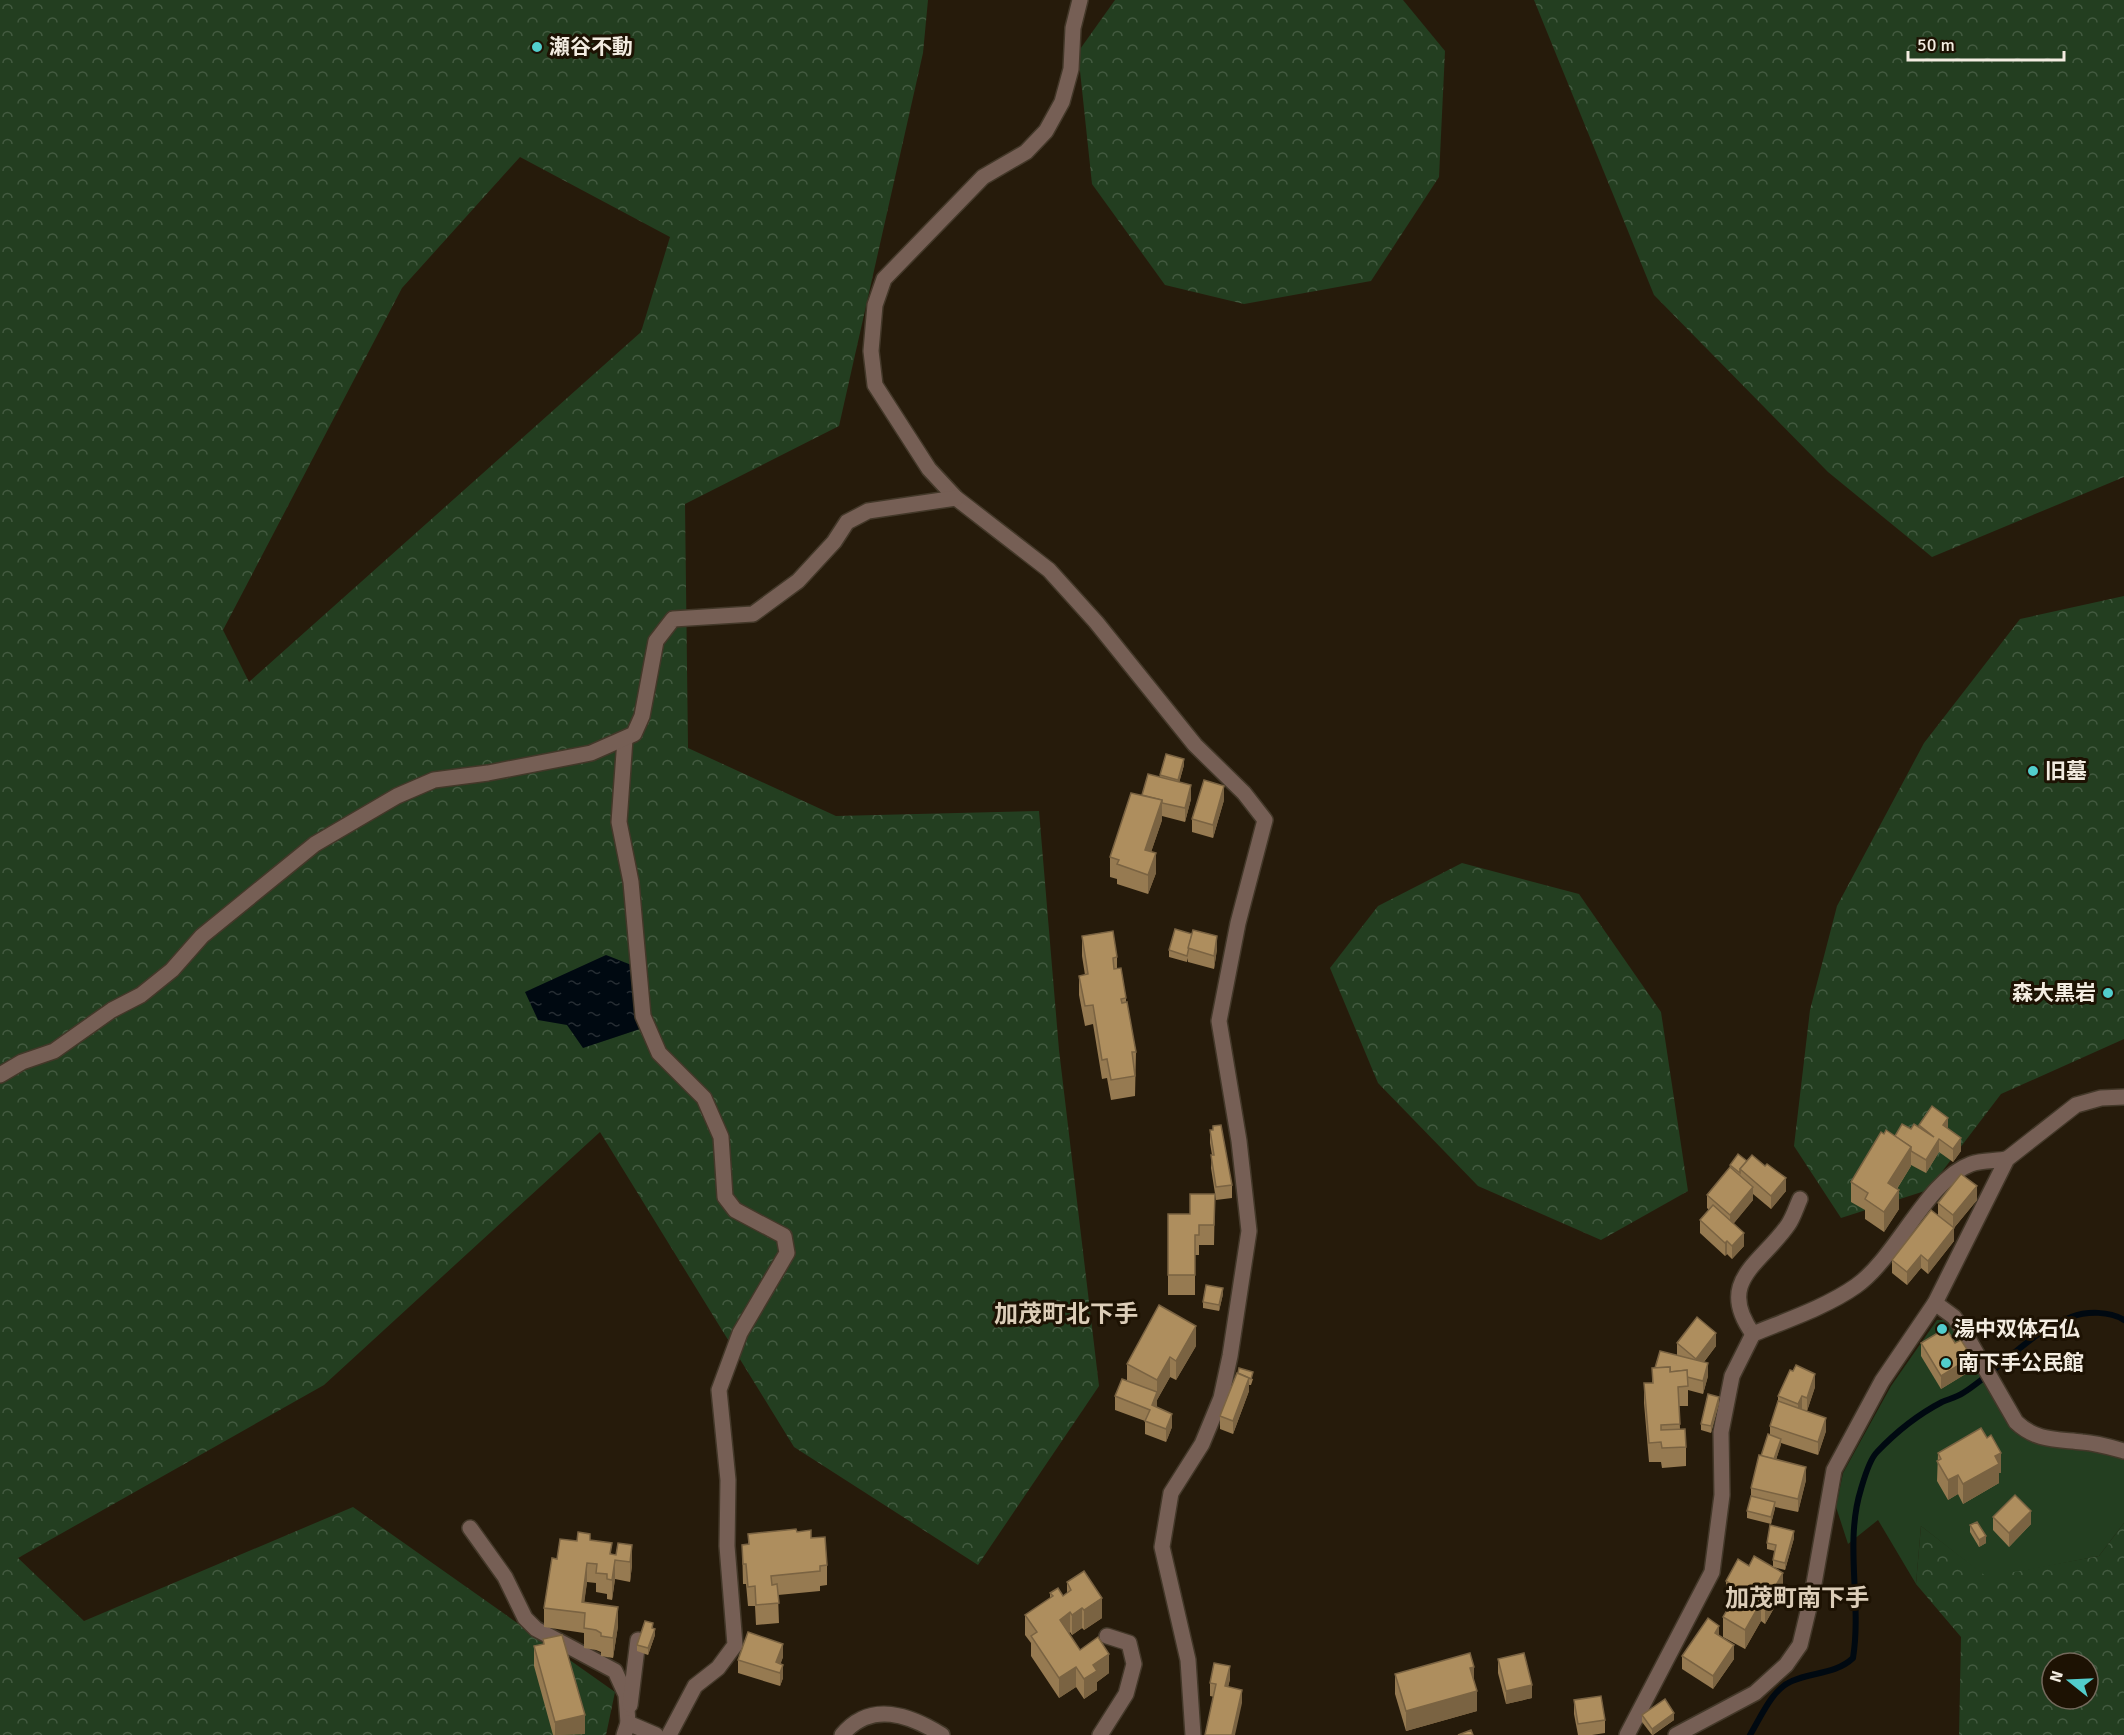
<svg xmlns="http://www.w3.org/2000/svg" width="2124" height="1735" font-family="Signika,'Noto Sans JP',sans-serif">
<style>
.green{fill:#233e20}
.forest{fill:url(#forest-crowns);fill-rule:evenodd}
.water{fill:url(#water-ripples)}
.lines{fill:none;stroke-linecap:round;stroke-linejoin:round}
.stream{stroke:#000911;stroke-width:6}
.minor-casing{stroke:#433829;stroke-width:18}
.minor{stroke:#765f55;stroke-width:15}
.wall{fill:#967a51}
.shaded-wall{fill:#7a6342}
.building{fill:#ae8e5e;stroke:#7a6342;stroke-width:1.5}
.poi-dot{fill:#52cdcc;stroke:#1d1203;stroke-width:2}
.labels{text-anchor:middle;stroke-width:6;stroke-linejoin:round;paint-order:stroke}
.poi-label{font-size:21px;font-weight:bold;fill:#f3ece1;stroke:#1d1203;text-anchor:start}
.quarter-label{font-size:24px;font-weight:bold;fill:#dccdb8;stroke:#1d1203}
</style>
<defs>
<pattern id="forest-crowns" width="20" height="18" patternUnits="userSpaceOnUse" patternTransform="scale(1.5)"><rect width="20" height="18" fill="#233e20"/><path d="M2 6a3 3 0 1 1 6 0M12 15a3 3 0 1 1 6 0" fill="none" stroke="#435a40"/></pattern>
<pattern id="water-ripples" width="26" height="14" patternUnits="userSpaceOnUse" patternTransform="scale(1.5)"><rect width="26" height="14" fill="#000911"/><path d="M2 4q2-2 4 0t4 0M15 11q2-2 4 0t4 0" fill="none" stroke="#262d33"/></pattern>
</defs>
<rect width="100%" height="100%" fill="#261b0b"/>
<path class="green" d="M1937 1320H1947L1954 1325 2011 1426C2042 1455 2086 1445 2124 1458V1523L2099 1556 1987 1578 1921 1526 1916 1584 1878 1520 1848 1544 1836 1507 1843 1473 1891 1386Z"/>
<g class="forest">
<path d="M0 0H928L923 53 839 426 685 504 688 748 836 816 1039 811 1059 1050 1099 1386 978 1565 794 1447 600 1132 324 1385 18 1558 84 1621 353 1507 615 1692 606 1735H0ZM520 157 670 237 641 332 249 682 223 630 402 288Z"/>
<polygon points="1115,0 1403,0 1445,51 1439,177 1371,281 1244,304 1165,285 1092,184 1078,52"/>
<polygon points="1534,0 2124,0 2124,477 1932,557 1828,472 1654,295"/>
<polygon points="2124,596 2124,1039 2001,1094 1928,1190 1841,1218 1794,1146 1810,1010 1837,906 1924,743 2020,619"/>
<polygon points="1462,863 1579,894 1661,1012 1688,1191 1601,1240 1478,1186 1378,1083 1330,968 1378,906"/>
<path d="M2124 1523V1735H1959L1961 1637 1916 1584 1921 1526 1987 1577 2099 1556ZM2052 1663H2088V1699H2052Z"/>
</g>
<polygon class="water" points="606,955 634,966 640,1029 583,1048 567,1025 538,1020 525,992"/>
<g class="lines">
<path class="stream" d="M1750 1735C1761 1717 1772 1689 1792 1681 1813 1672 1836 1674 1853 1658 1862 1603 1844 1543 1861 1489 1864 1479 1869 1460 1877 1452 1895 1433 1919 1414 1942 1402 1949 1399 1957 1397 1963 1393 1998 1371 2032 1330 2071 1317 2087 1311 2110 1311 2124 1320"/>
<g class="minor-casing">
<g id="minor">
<polyline points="1080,0 1073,28 1071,69 1062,102 1046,131 1026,152 983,177 884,279 875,305 871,351 875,385 929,469 956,498 1049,570 1096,622 1195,745 1244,793 1265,820 1238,923 1219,1021 1239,1141 1249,1231 1230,1356 1221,1398 1202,1444 1171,1493 1162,1547 1188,1660 1193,1735"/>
<polyline points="625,739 619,822 631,882 643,1016 659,1053 704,1098 721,1137 725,1197 735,1210 784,1236 787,1253 740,1333 719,1390 728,1480 727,1546 735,1645 718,1668 695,1686 669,1735"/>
<polyline points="0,1075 22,1062 54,1051 112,1010 141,995 172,970 202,936 315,844 397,796 434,780 488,773 591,753 634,734 642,716 656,641 673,619 753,614 798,581 834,542 847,522 868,511 956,498"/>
<path d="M1935 1303 1954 1317 1963 1330 2016 1422C2036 1441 2056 1439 2082 1442 2097 1443 2110 1447 2124 1451"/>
<path d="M1753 1334C1715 1281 1761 1264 1788 1225 1793 1218 1796 1208 1800 1199"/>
<polyline points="470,1528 505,1577 525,1618 536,1629 615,1671 626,1695 628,1723"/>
<polyline points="630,1705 638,1640"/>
<polyline points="624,1735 628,1723 656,1735"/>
<path d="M842 1735C871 1700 910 1715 942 1735"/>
<polyline points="1100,1735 1126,1694 1134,1664 1129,1643 1107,1636"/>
<path d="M1627 1735 1712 1572 1722 1495 1721 1432 1732 1376 1753 1334C1787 1320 1826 1307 1856 1286 1897 1257 1927 1180 1971 1164 1981 1160 1996 1161 2007 1159"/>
<polyline points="1676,1735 1755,1693 1786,1665 1800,1645 1812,1595 1834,1470 1882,1381 1935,1303 2007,1159 2076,1105 2101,1098 2124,1097"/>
</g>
</g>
<use href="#minor" class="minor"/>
</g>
<g class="wall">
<polygon points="1184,765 1179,783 1191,799 1185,822 1162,816 1162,820 1151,852 1156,873 1148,894 1117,884 1117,879 1110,877 1110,857 1142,795 1160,778 1160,775"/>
<polygon points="1224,800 1213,838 1192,832 1192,819"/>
<polygon points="1175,929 1217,949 1214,969 1188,962 1188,958 1187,962 1169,957 1169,950"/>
<polygon points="1082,936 1117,957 1117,968 1126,998 1126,1002 1136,1052 1135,1096 1111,1100 1107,1078 1102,1079 1093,1024 1085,1026 1079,995 1079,976 1085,975 1082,956"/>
<polygon points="1919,1125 1948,1129 1961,1151 1953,1162 1939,1152 1926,1173 1911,1165 1911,1166 1897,1189 1899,1209 1884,1232 1865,1219 1865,1210 1851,1202 1851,1182 1884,1134 1895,1136 1919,1127"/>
<polygon points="1210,1130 1232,1185 1232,1198 1216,1200 1211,1168 1212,1155 1210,1143"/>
<polygon points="1730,1165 1786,1191 1771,1209 1753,1194 1753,1200 1733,1224 1744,1246 1732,1259 1727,1254 1725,1256 1700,1233 1700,1220 1709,1210 1707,1208 1707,1195 1730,1168"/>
<polygon points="1215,1194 1214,1245 1199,1245 1199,1255 1195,1255 1195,1295 1168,1295 1168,1214 1190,1214"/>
<polygon points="1977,1200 1954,1228 1954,1241 1928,1274 1921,1268 1907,1285 1892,1273 1892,1260 1938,1215 1938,1203"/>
<polygon points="1223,1294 1219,1311 1203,1308 1203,1302"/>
<polygon points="1677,1343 1716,1346 1704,1362 1708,1376 1703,1394 1688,1390 1688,1406 1679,1406 1680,1429 1686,1447 1686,1466 1662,1468 1661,1462 1649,1462 1644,1403 1644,1383 1652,1383 1652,1368 1655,1368 1677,1355"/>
<polygon points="1921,1343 1972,1370 1941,1389 1921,1356"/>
<polygon points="1196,1346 1176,1380 1170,1377 1157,1400 1156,1407 1172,1427 1166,1442 1145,1434 1145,1421 1115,1410 1115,1396 1127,1381 1127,1364"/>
<polygon points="1237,1373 1253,1379 1251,1385 1249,1385 1249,1391 1233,1434 1220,1429 1220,1416"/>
<polygon points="1815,1387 1807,1411 1826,1431 1818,1455 1781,1443 1776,1460 1806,1480 1798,1512 1775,1507 1771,1524 1747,1518 1747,1511 1751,1496 1751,1488 1761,1456 1770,1435 1770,1426 1778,1401 1778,1396"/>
<polygon points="1719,1403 1711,1433 1701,1430 1701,1424"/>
<polygon points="1938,1453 2001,1473 1999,1473 1999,1483 1963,1504 1958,1494 1948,1500 1937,1481"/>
<polygon points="1993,1517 2031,1524 2009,1547 1993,1530"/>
<polygon points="1970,1525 1986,1543 1979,1547 1970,1532"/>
<polygon points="797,1532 811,1538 827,1565 827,1585 820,1586 820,1591 778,1595 779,1623 756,1625 755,1606 748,1606 746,1584 743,1584 742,1545 748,1544 748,1534"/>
<polygon points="1794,1538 1785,1570 1773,1567 1773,1560 1775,1551 1767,1549 1767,1543"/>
<polygon points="590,1540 612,1554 616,1555 618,1543 632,1565 630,1582 615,1579 612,1600 607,1599 607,1594 596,1592 596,1583 587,1582 584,1602 618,1626 613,1658 601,1656 601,1652 596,1650 584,1648 584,1633 544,1627 544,1608 557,1559 577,1541"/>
<polygon points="1726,1581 1783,1592 1765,1624 1761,1621 1745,1649 1723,1637 1723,1617 1731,1603 1726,1601"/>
<polygon points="1067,1582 1102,1618 1084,1630 1082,1628 1072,1635 1070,1632 1069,1633 1080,1650 1109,1673 1097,1682 1097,1690 1084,1699 1076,1687 1059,1698 1031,1656 1031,1643 1025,1635 1025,1615 1050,1598 1050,1593 1063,1596 1067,1593"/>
<polygon points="653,1628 655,1635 648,1655 637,1651 637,1645"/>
<polygon points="1719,1636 1734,1659 1713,1689 1682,1669 1682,1656"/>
<polygon points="543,1639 585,1734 553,1735 534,1666 534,1646 543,1644"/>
<polygon points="783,1657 780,1664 783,1678 780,1686 738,1673 738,1660"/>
<polygon points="1498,1659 1532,1698 1506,1704 1498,1673"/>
<polygon points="1395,1674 1474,1681 1477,1711 1406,1731 1395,1694"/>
<polygon points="1230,1679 1228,1687 1242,1703 1210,1696 1210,1683"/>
<polygon points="1574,1700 1605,1720 1605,1733 1592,1735 1578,1735 1574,1714"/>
<polygon points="1642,1715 1674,1720 1653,1735 1652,1735 1642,1722"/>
</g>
<g class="shaded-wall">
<polygon points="1184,759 1184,765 1178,786 1178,780"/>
<polygon points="1191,785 1191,799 1185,822 1185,808"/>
<polygon points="1224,786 1224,800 1213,838 1213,825"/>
<polygon points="1162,800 1162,820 1145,870 1145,850"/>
<polygon points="1156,853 1156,873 1148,894 1148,875"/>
<polygon points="1217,936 1217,949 1214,969 1214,956"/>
<polygon points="1948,1118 1948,1131 1943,1125"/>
<polygon points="1961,1138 1961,1151 1953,1162 1953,1149"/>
<polygon points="1939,1139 1939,1152 1926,1173 1926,1160"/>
<polygon points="1911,1147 1911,1166 1888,1203 1888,1183"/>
<polygon points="1786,1178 1786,1191 1771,1209 1771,1196"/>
<polygon points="1977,1186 1977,1200 1953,1229 1953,1215"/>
<polygon points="1753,1187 1753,1200 1730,1228 1730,1215"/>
<polygon points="1899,1190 1899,1209 1884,1232 1884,1212"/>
<polygon points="1954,1228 1954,1241 1928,1274 1928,1261"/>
<polygon points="1744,1233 1744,1246 1732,1259 1732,1246"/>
<polygon points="1727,1241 1727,1254 1725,1256 1725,1243"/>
<polygon points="1921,1255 1921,1268 1907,1285 1907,1272"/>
<polygon points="1223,1288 1223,1294 1219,1311 1219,1305"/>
<polygon points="1196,1326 1196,1346 1176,1380 1176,1361"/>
<polygon points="1716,1333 1716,1346 1696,1372 1696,1359"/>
<polygon points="1170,1357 1170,1377 1157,1400 1157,1380"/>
<polygon points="1972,1357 1972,1370 1941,1389 1941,1376"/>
<polygon points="1708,1363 1708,1376 1703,1394 1703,1381"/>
<polygon points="1815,1374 1815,1387 1807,1411 1807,1398"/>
<polygon points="1249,1378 1249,1391 1233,1434 1233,1421"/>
<polygon points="1157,1392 1157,1406 1152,1419 1152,1405"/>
<polygon points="1802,1396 1802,1409 1798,1418 1798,1404"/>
<polygon points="1719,1397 1719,1403 1711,1433 1711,1426"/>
<polygon points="1172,1414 1172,1427 1166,1442 1166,1429"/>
<polygon points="1826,1418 1826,1431 1818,1455 1818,1442"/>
<polygon points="1781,1439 1781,1445 1773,1468 1773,1462"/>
<polygon points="2001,1453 2001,1473 1999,1473 1999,1483 1963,1504 1963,1484 1995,1456"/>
<polygon points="1806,1467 1806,1480 1798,1512 1798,1499"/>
<polygon points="1958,1475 1958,1494 1948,1500 1948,1480"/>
<polygon points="1775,1502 1775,1509 1771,1524 1771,1517"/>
<polygon points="2031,1511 2031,1524 2009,1547 2009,1533"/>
<polygon points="1794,1531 1794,1538 1785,1570 1785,1563"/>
<polygon points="1986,1536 1986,1543 1979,1547 1979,1540"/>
<polygon points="632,1545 632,1565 630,1582 630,1562"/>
<polygon points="615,1560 615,1579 612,1600 612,1580"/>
<polygon points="587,1563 587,1582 583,1613 582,1602"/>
<polygon points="1783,1573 1783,1592 1765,1624 1765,1604"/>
<polygon points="1102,1598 1102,1618 1084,1630 1084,1610"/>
<polygon points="1761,1602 1761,1621 1745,1649 1745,1630"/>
<polygon points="618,1607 618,1626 613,1658 613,1638"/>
<polygon points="1082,1608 1082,1628 1072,1635 1072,1615"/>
<polygon points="1070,1612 1070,1632 1060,1639 1060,1620"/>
<polygon points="1719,1626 1719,1639 1715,1633"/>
<polygon points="655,1629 655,1635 648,1655 648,1648"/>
<polygon points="783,1644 783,1657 778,1672 776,1662"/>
<polygon points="1734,1645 1734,1659 1713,1689 1713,1676"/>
<polygon points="1109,1654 1109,1673 1097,1682 1097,1690 1084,1699 1084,1679 1093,1665"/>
<polygon points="783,1665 783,1678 780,1686 780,1673"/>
<polygon points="1230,1666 1230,1679 1225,1699 1225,1686"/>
<polygon points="1076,1667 1076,1687 1059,1698 1059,1678"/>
<polygon points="1474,1667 1474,1687 1470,1668"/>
<polygon points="1532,1685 1532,1698 1506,1704 1506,1691"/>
<polygon points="1242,1690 1242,1703 1235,1735 1232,1735"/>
<polygon points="1477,1691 1477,1711 1406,1731 1406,1711"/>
<polygon points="1674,1713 1674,1720 1652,1735 1652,1729"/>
<polygon points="585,1715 585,1734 555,1735 555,1722"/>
</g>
<g class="building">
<polygon points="1166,754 1184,759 1178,780 1160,775"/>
<polygon points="1148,774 1191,785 1185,808 1162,803 1162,800 1142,795"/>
<polygon points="1204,780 1224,786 1213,825 1192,819"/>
<polygon points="1131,793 1162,800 1145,850 1156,853 1148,875 1117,864 1119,860 1110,857"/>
<polygon points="1175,929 1192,934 1187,956 1169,950"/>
<polygon points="1193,930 1217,936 1214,956 1188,948"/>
<polygon points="1113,931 1117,957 1113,958 1114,969 1121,968 1126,998 1121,999 1122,1003 1127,1002 1136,1052 1132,1052 1135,1076 1111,1080 1107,1059 1102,1060 1093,1005 1085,1006 1079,976 1088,974 1082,936"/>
<polygon points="1932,1106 1948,1118 1943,1125 1961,1138 1953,1149 1939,1139 1926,1160 1911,1151 1911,1147 1895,1136 1902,1124 1911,1129 1914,1124 1934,1137 1919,1125"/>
<polygon points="1221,1125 1232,1185 1216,1187 1211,1155 1214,1155 1210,1130 1213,1130 1213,1126"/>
<polygon points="1886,1130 1911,1147 1888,1183 1899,1190 1884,1212 1865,1199 1868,1193 1851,1182 1881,1132 1884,1134"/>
<polygon points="1738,1154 1747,1161 1740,1169 1740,1173 1730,1165"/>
<polygon points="1752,1155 1765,1166 1767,1164 1786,1178 1771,1196 1740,1169"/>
<polygon points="1730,1167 1753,1187 1730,1215 1707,1195"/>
<polygon points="1961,1174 1977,1186 1953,1215 1938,1203"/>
<polygon points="1190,1194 1215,1194 1214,1225 1199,1225 1199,1235 1195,1235 1195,1275 1168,1275 1168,1214 1190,1214"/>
<polygon points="1713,1205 1744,1233 1732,1246 1727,1241 1725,1243 1700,1220"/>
<polygon points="1931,1210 1954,1228 1928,1261 1921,1255 1907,1272 1892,1260"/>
<polygon points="1206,1285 1223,1288 1219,1305 1203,1302"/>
<polygon points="1159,1305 1196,1326 1176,1361 1170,1357 1157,1380 1127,1364"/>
<polygon points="1697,1317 1716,1333 1696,1359 1677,1343"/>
<polygon points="1946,1328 1955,1343 1961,1340 1972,1357 1941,1376 1921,1343"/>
<polygon points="1660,1351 1708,1363 1703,1381 1687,1377 1687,1370 1670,1372 1670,1367 1655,1368"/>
<polygon points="1796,1365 1815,1374 1807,1398 1802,1396 1798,1404 1778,1396 1790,1370 1793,1371"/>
<polygon points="1670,1367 1670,1372 1687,1370 1688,1386 1678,1387 1680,1424 1661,1425 1661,1430 1685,1429 1686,1447 1662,1448 1661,1442 1649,1443 1644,1383 1653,1383 1652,1368"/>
<polygon points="1239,1368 1253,1372 1251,1379 1238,1373"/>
<polygon points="1237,1373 1249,1378 1233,1421 1220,1416"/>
<polygon points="1122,1379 1157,1392 1152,1405 1172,1414 1166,1429 1145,1421 1150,1410 1115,1396"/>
<polygon points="1708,1394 1719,1397 1711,1426 1701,1424"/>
<polygon points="1778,1401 1826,1418 1818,1442 1770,1426"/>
<polygon points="1981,1428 1987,1438 1991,1435 2001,1453 1995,1456 1999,1464 1963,1484 1958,1475 1948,1480 1937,1461 1941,1459 1938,1453"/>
<polygon points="1768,1434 1781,1439 1774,1459 1761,1456"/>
<polygon points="1759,1455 1806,1467 1798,1499 1751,1488"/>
<polygon points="2015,1495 2031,1511 2009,1533 1993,1517"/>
<polygon points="1751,1496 1775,1502 1771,1517 1747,1511"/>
<polygon points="1977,1522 1986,1536 1979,1540 1970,1525"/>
<polygon points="1770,1525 1794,1531 1785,1563 1773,1560 1776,1545 1767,1543"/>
<polygon points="796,1529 797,1532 811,1530 811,1538 825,1537 827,1565 820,1566 820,1571 771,1576 772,1585 777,1584 779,1603 756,1605 755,1586 748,1587 746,1564 743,1564 742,1545 749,1544 748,1534"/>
<polygon points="578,1532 590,1534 590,1540 612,1543 610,1554 616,1555 618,1543 632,1545 630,1562 615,1560 612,1580 607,1579 607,1574 596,1573 597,1564 587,1563 582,1602 618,1607 613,1638 601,1636 601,1633 596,1630 584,1628 585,1613 544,1608 552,1558 557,1559 560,1539 577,1541"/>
<polygon points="1754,1556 1783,1573 1765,1604 1761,1602 1745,1630 1723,1617 1738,1591 1736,1587 1726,1581 1738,1559 1749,1566"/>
<polygon points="1084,1571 1102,1598 1084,1610 1082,1608 1072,1615 1070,1612 1060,1620 1080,1650 1098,1637 1109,1654 1093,1665 1097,1671 1084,1679 1076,1667 1059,1678 1031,1636 1037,1632 1025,1615 1053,1596 1050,1593 1058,1588 1063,1596 1071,1590 1067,1582"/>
<polygon points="1708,1618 1719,1626 1715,1633 1734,1645 1713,1676 1682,1656"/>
<polygon points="645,1621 653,1623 652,1628 655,1629 648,1648 637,1645"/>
<polygon points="748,1632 783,1644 776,1662 783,1665 780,1673 738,1660"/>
<polygon points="562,1635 585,1715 555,1722 534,1646 544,1644 543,1639"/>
<polygon points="1470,1653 1474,1667 1470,1668 1477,1691 1406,1711 1395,1674"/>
<polygon points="1524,1653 1532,1685 1506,1691 1498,1659"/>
<polygon points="1214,1663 1230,1666 1225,1686 1242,1690 1232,1735 1205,1735 1216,1684 1210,1683"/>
<polygon points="1601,1696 1605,1720 1578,1724 1574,1700"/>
<polygon points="1665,1699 1674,1713 1652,1729 1642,1715"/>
<polygon points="1471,1730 1473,1735 1458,1735"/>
</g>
<g class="poi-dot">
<circle cx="537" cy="47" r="6"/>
<circle cx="2033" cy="771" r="6"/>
<circle cx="2108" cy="993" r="6"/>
<circle cx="1942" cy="1329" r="6"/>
<circle cx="1946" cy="1363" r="6"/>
</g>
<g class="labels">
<g class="poi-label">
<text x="549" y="54">瀬谷不動</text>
<text x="2045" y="778">旧墓</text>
<text x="2096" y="1000" text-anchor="end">森大黒岩</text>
<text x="1954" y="1336">湯中双体石仏</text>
<text x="1958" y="1370">南下手公民館</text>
</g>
<g class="quarter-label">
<text x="1066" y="1322">加茂町北下手</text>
<text x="1797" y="1606">加茂町南下手</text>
</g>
</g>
<g transform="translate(2070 1681) rotate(288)"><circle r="28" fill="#1d1203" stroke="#73695c" stroke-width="1.5"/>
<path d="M0-4.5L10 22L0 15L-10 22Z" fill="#52cdcc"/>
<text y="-9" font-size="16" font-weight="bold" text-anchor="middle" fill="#f3ece1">N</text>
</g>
<path d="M1908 51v9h156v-9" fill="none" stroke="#f3ece1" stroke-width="3"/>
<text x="1917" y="51" font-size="18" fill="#f3ece1" stroke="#1d1203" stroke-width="4.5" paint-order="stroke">50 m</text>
</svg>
